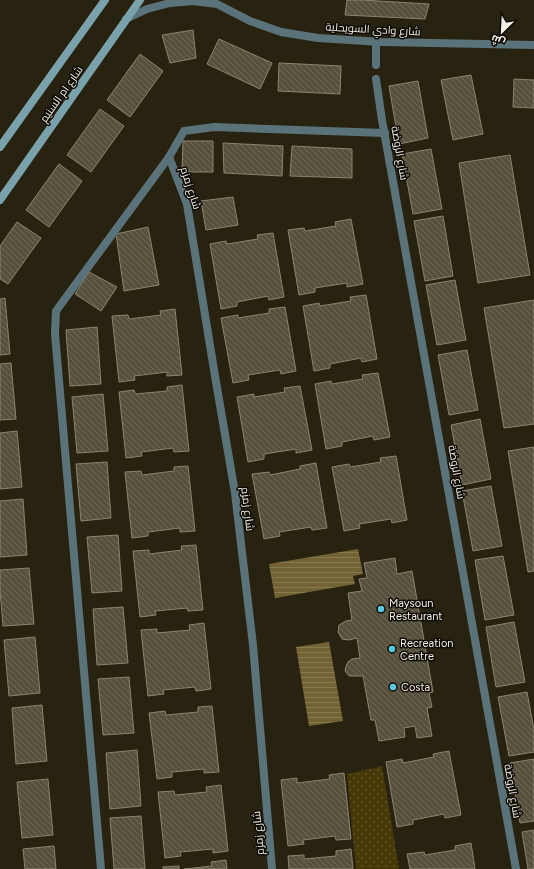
<svg xmlns="http://www.w3.org/2000/svg" width="534" height="869" font-family="Figtree,Cairo,sans-serif">
<style>
.park{fill:url(#park-dots)}
.water{fill:url(#water-rules)}
.building{fill:url(#building-back-hatch);stroke:#8b846f}
.lines{fill:none;stroke-linecap:round;stroke-linejoin:round}
.service{stroke:#5a737a;stroke-width:8}
.minor{stroke:#5a737a;stroke-width:8}
.secondary{stroke:#79a2ac;stroke-width:8}
.poi-dot{fill:#57c9e2;stroke:#0e0b05;stroke-width:1.5}
.labels{text-anchor:middle;stroke-width:3;stroke-linejoin:round;paint-order:stroke}
.street-label{font-size:11px;fill:#f3efe4;stroke:#0e0b05}
.poi-label{font-size:11px;fill:#f3efe4;stroke:#0e0b05;text-anchor:start}
</style>
<defs>
<pattern id="park-dots" width="8" height="8" patternUnits="userSpaceOnUse"><rect width="8" height="8" fill="#463807"/><path d="M2 2h.1M6 6h.1" fill="none" stroke="#61552b" stroke-width="1.8" stroke-linecap="round"/></pattern>
<pattern id="water-rules" width="6" height="5" patternUnits="userSpaceOnUse"><rect width="6" height="5" fill="#736334"/><path d="M0 2.5h6" fill="none" stroke="#877a51"/></pattern>
<pattern id="building-back-hatch" width="6" height="6" patternUnits="userSpaceOnUse"><rect width="6" height="6" fill="#57503d"/><path d="M-1 5l2 2M0 0l6 6M5-1l2 2" fill="none" stroke="#706a59"/></pattern>
</defs>
<rect width="100%" height="100%" fill="#282210"/>
<polygon class="park" points="382,766 399,869 356,869 347,774"/>
<g class="water">
<polygon points="358,549 363,574 353,576 355,584 275,598 269,564"/>
<polygon points="329,642 343,721 309,726 296,647"/>
</g>
<g class="building">
<polygon points="347,0 362,0 429,4 425,19 345,15"/>
<polygon points="193,30 196,58 170,63 162,35"/>
<polygon points="219,39 272,63 260,89 207,64"/>
<polygon points="140,54 163,71 130,117 107,100"/>
<polygon points="279,63 341,66 340,94 278,91"/>
<polygon points="471,75 483,134 453,140 441,80"/>
<polygon points="514,79 534,80 534,108 513,107"/>
<polygon points="418,81 428,138 399,144 389,86"/>
<polygon points="100,109 124,126 91,172 67,155"/>
<polygon points="183,141 213,141 213,172 182,172"/>
<polygon points="223,143 283,146 282,176 224,173"/>
<polygon points="292,146 352,149 352,178 290,176"/>
<polygon points="431,149 442,209 413,214 402,154"/>
<polygon points="510,155 530,275 478,283 459,163"/>
<polygon points="59,164 82,181 49,227 26,210"/>
<polygon points="233,197 238,225 206,230 201,201"/>
<polygon points="443,216 453,276 425,281 414,221"/>
<polygon points="351,219 363,284 347,287 347,283 315,288 315,292 299,295 288,230 304,228 305,231 336,226 335,222"/>
<polygon points="17,222 41,238 8,284 0,279 0,246"/>
<polygon points="148,227 159,285 124,291 116,234"/>
<polygon points="273,233 284,297 269,300 268,296 237,302 237,306 221,309 210,244 226,241 227,244 258,239 257,235"/>
<polygon points="89,272 117,287 101,311 75,294"/>
<polygon points="455,280 466,340 437,345 426,285"/>
<polygon points="366,295 377,359 362,362 361,358 330,364 330,368 314,371 303,306 319,303 320,306 351,301 350,297"/>
<polygon points="5,298 10,354 0,355 0,299"/>
<polygon points="534,300 534,424 504,428 484,308"/>
<polygon points="285,307 296,371 281,374 280,370 248,375 249,380 233,383 221,318 238,315 238,318 269,313 269,309"/>
<polygon points="175,309 182,375 167,376 167,372 134,376 135,380 119,382 112,316 128,315 129,319 161,315 160,311"/>
<polygon points="97,327 101,384 70,386 66,330"/>
<polygon points="467,350 478,410 449,415 438,355"/>
<polygon points="11,363 16,419 0,420 0,364"/>
<polygon points="378,373 390,437 374,440 373,436 342,442 342,446 326,449 315,384 331,381 332,384 363,379 362,375"/>
<polygon points="182,385 189,451 174,452 173,448 141,452 142,456 126,458 119,392 134,390 135,394 167,391 167,387"/>
<polygon points="300,386 312,450 296,453 296,449 264,454 264,459 248,462 237,397 254,394 254,397 285,392 284,388"/>
<polygon points="103,394 108,451 77,453 72,397"/>
<polygon points="480,419 491,479 462,485 451,425"/>
<polygon points="17,431 22,487 0,489 0,433"/>
<polygon points="534,447 534,571 528,572 508,451"/>
<polygon points="396,456 407,520 392,523 391,519 359,524 360,528 344,531 332,467 349,464 350,467 381,462 380,458"/>
<polygon points="107,462 111,518 81,521 76,464"/>
<polygon points="316,463 327,528 312,530 311,527 279,532 280,536 264,539 252,474 269,472 270,475 300,469 300,466"/>
<polygon points="188,466 195,531 180,532 180,528 148,532 148,536 132,538 125,472 141,471 142,475 174,471 174,467"/>
<polygon points="491,486 502,546 473,551 462,491"/>
<polygon points="23,499 27,555 0,557 0,501"/>
<polygon points="118,535 122,591 92,593 87,537"/>
<polygon points="196,545 203,610 188,611 187,608 155,611 156,615 140,617 133,551 149,550 149,554 182,550 181,546"/>
<polygon points="503,556 514,615 485,620 475,560"/>
<polygon points="395,558 397,574 412,571 433,692 429,693 432,707 427,708 432,736 417,738 415,726 404,728 405,737 379,741 375,720 371,720 363,676 349,676 345,671 346,666 348,662 352,659 360,658 357,638 349,640 342,639 338,632 339,625 346,621 352,620 348,593 362,591 359,579 367,578 364,563"/>
<polygon points="29,568 34,624 3,626 0,590 0,570"/>
<polygon points="123,607 128,663 97,665 93,609"/>
<polygon points="514,622 525,682 496,687 486,627"/>
<polygon points="204,623 211,689 196,691 195,687 163,690 164,694 148,696 141,630 157,629 157,633 190,630 189,625"/>
<polygon points="35,637 40,693 9,696 4,640"/>
<polygon points="129,677 134,733 103,735 98,679"/>
<polygon points="527,692 534,730 534,752 509,756 498,697"/>
<polygon points="42,705 47,761 16,764 12,708"/>
<polygon points="212,706 219,772 204,773 204,769 172,772 172,777 157,779 149,713 165,711 166,715 198,712 198,707"/>
<polygon points="137,750 141,806 110,809 106,753"/>
<polygon points="449,751 461,815 445,818 444,814 413,820 413,824 397,827 386,762 402,759 403,763 434,757 433,754"/>
<polygon points="534,759 534,821 520,823 510,763"/>
<polygon points="344,773 351,839 336,840 335,836 303,840 304,844 288,846 281,780 297,778 297,783 330,779 329,775"/>
<polygon points="48,779 53,835 22,838 17,782"/>
<polygon points="221,785 228,851 213,853 213,849 180,852 181,856 165,858 158,792 174,791 175,795 207,792 206,787"/>
<polygon points="141,816 145,869 114,869 110,818"/>
<polygon points="534,830 534,869 528,869 522,832"/>
<polygon points="471,843 475,869 410,869 407,854 424,852 425,855 455,850 455,846"/>
<polygon points="54,846 56,869 25,869 23,849"/>
<polygon points="351,849 353,869 289,869 288,856 304,855 304,859 336,856 336,851"/>
<polygon points="226,860 227,869 184,869 212,866 211,862"/>
<polygon points="179,866 179,869 163,869 163,867"/>
</g>
<g class="lines">
<g class="service">
<polyline points="376,65 376,42"/>
<polyline points="376,79 382,120 516,869"/>
<polyline points="169,157 187,204 214,370 235,493 253,645 272,869"/>
<polyline points="101,869 55,334 56,311 169,157 184,131 214,127 385,133"/>
</g>
<polyline class="minor" points="126,19 147,9 170,3 193,1 217,4 250,21 281,32 318,38 381,42 534,45"/>
<g class="secondary">
<polyline points="0,147 105,0"/>
<polyline points="0,200 140,0"/>
</g>
</g>
<g class="poi-dot">
<circle cx="381" cy="609" r="4"/>
<circle cx="392" cy="649" r="4"/>
<circle cx="393" cy="687" r="4"/>
</g>
<g class="labels">
<g class="street-label">
<text transform="translate(373 29) rotate(3)" y="4">شارع وادي السويحلية</text>
<text transform="translate(61 94) rotate(-55)" y="4">شارع ام السنيم</text>
<text transform="translate(400 153) rotate(80)" y="4">شارع الروضة</text>
<text transform="translate(191 188) rotate(72)" y="4">شارع زمزم</text>
<text transform="translate(457 472) rotate(80)" y="4">شارع الروضة</text>
<text transform="translate(248 509) rotate(83)" y="4">شارع زمزم</text>
<text transform="translate(513 791) rotate(80)" y="4">شارع الروضة</text>
<text transform="translate(258 833) rotate(-95)" y="4">شارع زمزم</text>
</g>
<g class="poi-label">
<text x="389" y="607">Maysoun<tspan x="389" dy="13">Restaurant</tspan></text>
<text x="400" y="647">Recreation<tspan x="400" dy="13">Centre</tspan></text>
<text x="401" y="691">Costa</text>
</g>
</g>
<g transform="translate(502 32) rotate(204)" stroke="#0e0b05" stroke-width="3" paint-order="stroke">
<path d="M0-3L7 15L0 10L-7 15Z" fill="#f3efe4"/>
<text y="-6" font-size="11" font-weight="bold" text-anchor="middle" fill="#f3efe4">ش</text>
</g>
</svg>
